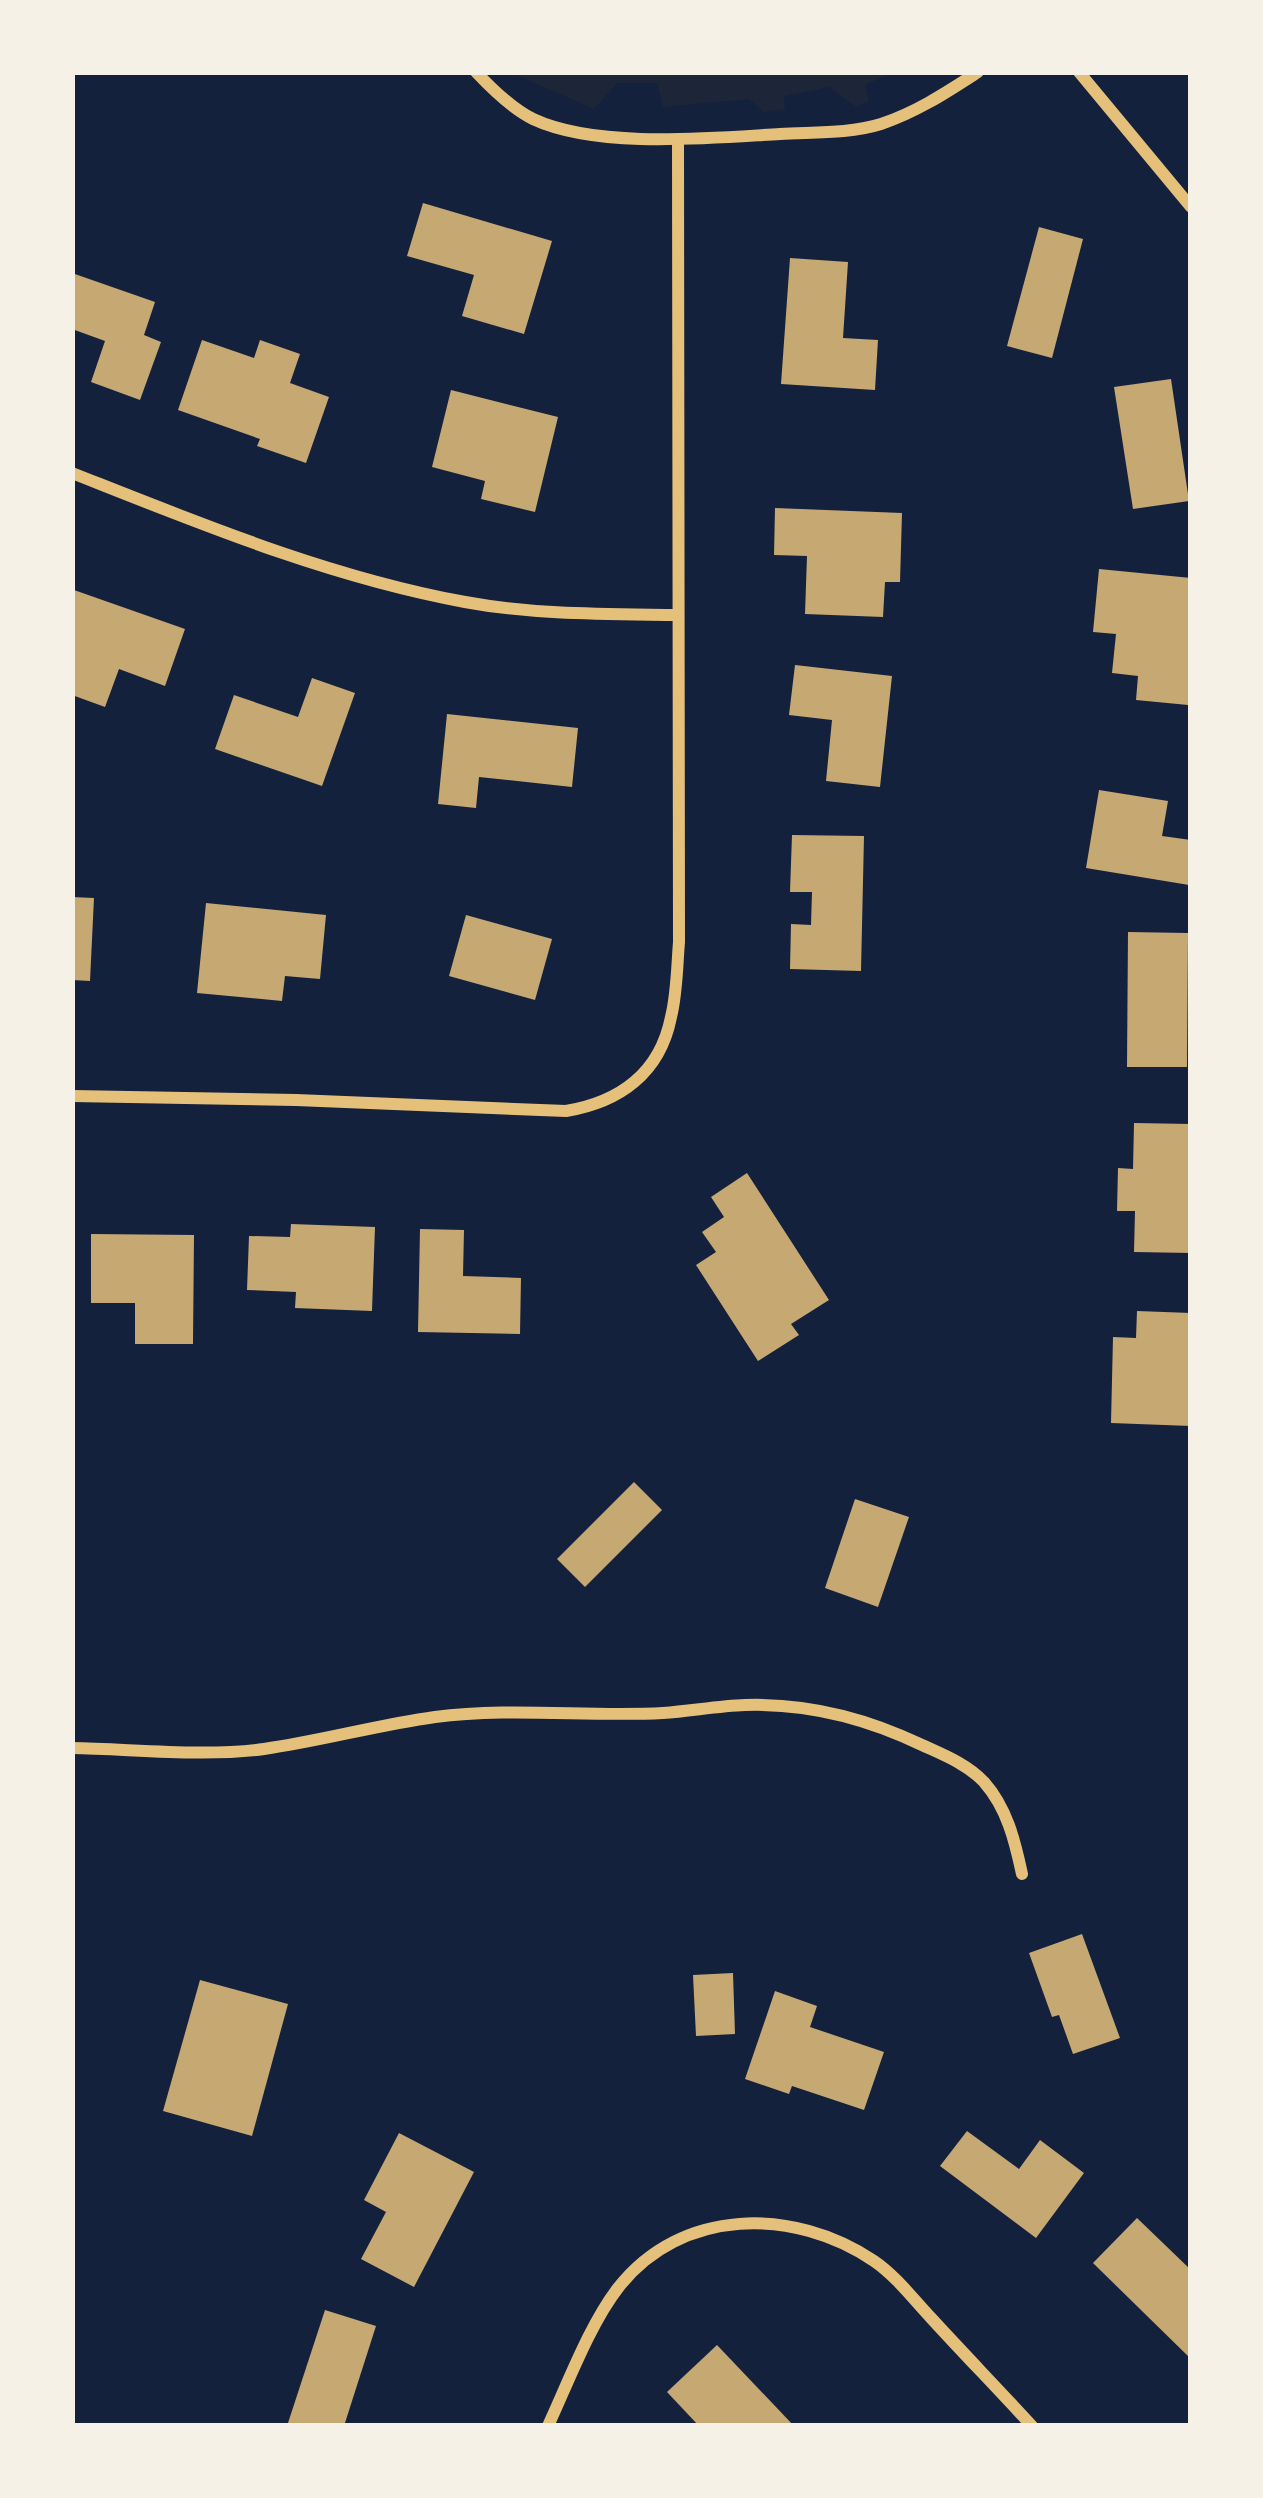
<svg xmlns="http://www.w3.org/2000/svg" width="1263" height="2498" font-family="Barlow,sans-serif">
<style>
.green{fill:#1d2539}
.building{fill:#c6a872}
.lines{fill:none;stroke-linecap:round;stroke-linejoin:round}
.minor{stroke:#e5c07b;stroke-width:12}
</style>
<rect width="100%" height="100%" fill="#14213d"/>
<polygon class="green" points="510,72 894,72 865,85 869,101 856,107 829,87 784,96 785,109 764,112 749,99 663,107 657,83 617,83 594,109"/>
<g class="building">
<polygon points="423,203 552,241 524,334 462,316 474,275 407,256"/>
<polygon points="1039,227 1083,239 1052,358 1007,346"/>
<polygon points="790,258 848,262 843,338 878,340 875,390 781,384"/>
<polygon points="72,273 155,302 144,335 161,342 140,400 91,382 105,341 72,329"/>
<polygon points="202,340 254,358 260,340 300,354 290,383 329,397 306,463 257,446 260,439 178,410"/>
<polygon points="1171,379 1189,501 1133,509 1114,387"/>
<polygon points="451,390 558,417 535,512 481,499 485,481 432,467"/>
<polygon points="775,508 902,513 900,582 885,582 883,617 805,614 807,556 774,555"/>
<polygon points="1099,569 1191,578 1191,672 1188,705 1136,700 1138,676 1112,673 1116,634 1093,632"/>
<polygon points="74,590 185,629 165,686 119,669 105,707 72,695"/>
<polygon points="795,665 892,676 880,787 826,781 832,720 789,715"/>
<polygon points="312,678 355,693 322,786 215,749 234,695 298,717"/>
<polygon points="447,714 578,728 572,787 479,777 476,808 438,804"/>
<polygon points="1099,790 1168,801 1162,836 1191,840 1189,885 1086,868"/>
<polygon points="792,835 864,836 861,971 790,969 791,924 811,925 812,892 790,892"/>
<polygon points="72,897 94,898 90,981 72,980"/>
<polygon points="206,903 326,915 320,979 285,976 282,1001 197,993"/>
<polygon points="466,915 552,939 535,1000 449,976"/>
<polygon points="1128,932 1188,933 1187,1067 1127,1067"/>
<polygon points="1134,1123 1191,1124 1191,1253 1134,1252 1135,1211 1117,1211 1118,1168 1133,1169"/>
<polygon points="747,1173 829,1300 791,1324 799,1335 758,1361 696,1265 716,1252 702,1232 724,1217 711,1197"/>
<polygon points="291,1224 375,1227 372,1311 295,1308 296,1292 247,1290 249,1236 290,1237"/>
<polygon points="420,1229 464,1230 463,1276 521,1278 520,1334 418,1332"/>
<polygon points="91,1234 194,1235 193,1344 135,1344 135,1303 91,1303"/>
<polygon points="1137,1311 1191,1313 1191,1426 1111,1423 1113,1337 1136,1338"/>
<polygon points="634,1482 662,1510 585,1587 557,1559"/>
<polygon points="855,1499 909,1517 878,1607 825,1588"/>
<polygon points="1082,1934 1120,2038 1073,2054 1059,2015 1052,2017 1029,1953"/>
<polygon points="733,1973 735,2034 696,2036 693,1975"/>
<polygon points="200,1980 288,2004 252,2136 163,2111"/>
<polygon points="775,1991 817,2006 810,2027 884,2052 864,2110 792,2086 789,2094 745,2079"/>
<polygon points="967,2131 1019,2169 1040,2140 1084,2173 1036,2238 940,2166"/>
<polygon points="399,2133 474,2172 414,2287 361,2259 386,2212 364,2200"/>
<polygon points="1137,2218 1191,2270 1191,2359 1093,2263"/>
<polygon points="325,2310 376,2326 344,2426 287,2426"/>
<polygon points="717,2345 794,2426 699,2426 667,2392"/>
</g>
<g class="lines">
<g class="minor">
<path d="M476 72C492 89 512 109 533 119 597 149 710 138 780 134 813 132 849 134 881 124 917 112 947 92 978 72"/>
<polyline points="1079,72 1191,207"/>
<path d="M72 473C201 524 329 577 465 602 535 615 606 614 677 615"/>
<path d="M72 1096 296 1100 566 1111C620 1102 660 1073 671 1017 677 993 677 966 679 942L678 140"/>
<path d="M72 1748C133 1749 204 1757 264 1749 321 1741 377 1725 435 1717 510 1707 588 1717 663 1713 691 1711 718 1706 745 1705 807 1703 866 1718 922 1745 944 1755 967 1764 984 1782 1007 1808 1015 1841 1022 1874"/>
<path d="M548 2426C568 2383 590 2324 618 2288 681 2207 794 2207 874 2261 896 2276 914 2300 932 2319 965 2355 999 2390 1032 2426"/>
</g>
</g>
<rect width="1263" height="2498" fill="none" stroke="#f6f1e7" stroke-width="150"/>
</svg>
